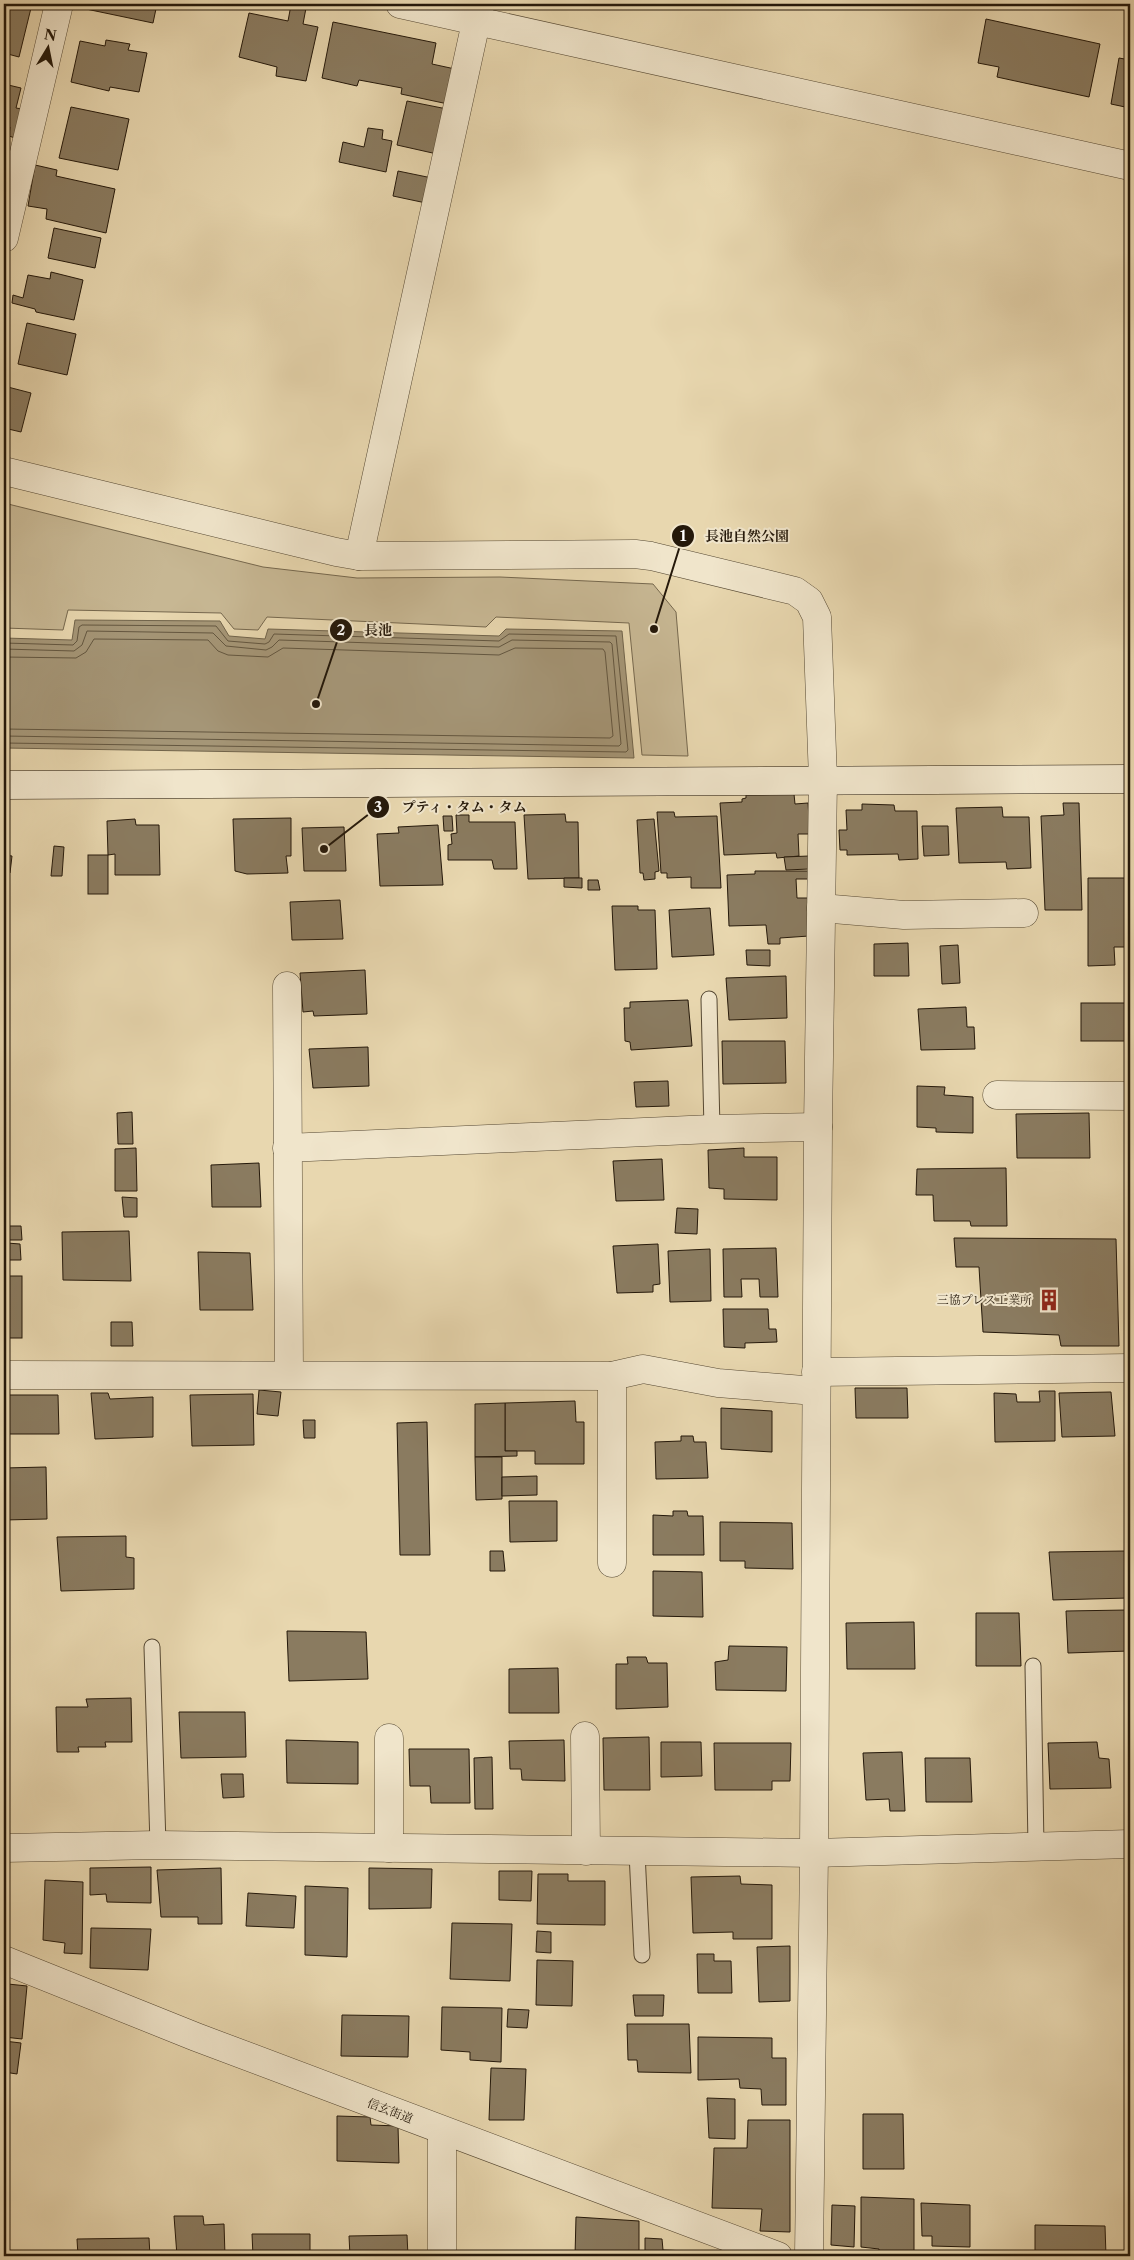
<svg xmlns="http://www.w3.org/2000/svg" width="1134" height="2260" font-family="'Libre Caslon Text','Noto Serif JP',serif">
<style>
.green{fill:#c7b793;stroke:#76684e}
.water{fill:#a59677;stroke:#71644b}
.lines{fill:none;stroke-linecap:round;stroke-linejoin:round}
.shore{stroke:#645740;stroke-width:1}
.building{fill:#8a7b60;stroke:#24180a}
.lane-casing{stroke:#554833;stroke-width:17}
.street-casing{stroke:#554833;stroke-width:29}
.secondary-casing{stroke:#24180a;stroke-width:29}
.lane{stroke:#f0e5cb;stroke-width:15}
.street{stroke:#f0e5cb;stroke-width:28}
.secondary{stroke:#f0e5cb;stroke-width:28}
.labels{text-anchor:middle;stroke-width:4;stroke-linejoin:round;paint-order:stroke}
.poi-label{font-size:12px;fill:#24180a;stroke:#f0e5cb;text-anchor:end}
.street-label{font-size:12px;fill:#24180a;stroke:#f0e5cb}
.leader{fill:none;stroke:#24180a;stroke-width:2}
.callout-dot{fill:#24180a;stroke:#f0e5cb;stroke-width:2}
.mark-label{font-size:15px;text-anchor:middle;font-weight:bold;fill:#fff}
.callout-label{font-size:14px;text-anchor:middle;font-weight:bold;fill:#24180a;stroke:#f0e5cb;stroke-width:4;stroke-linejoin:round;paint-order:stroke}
</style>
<rect width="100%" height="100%" fill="#e8d7af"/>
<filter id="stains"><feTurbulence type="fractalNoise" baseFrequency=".004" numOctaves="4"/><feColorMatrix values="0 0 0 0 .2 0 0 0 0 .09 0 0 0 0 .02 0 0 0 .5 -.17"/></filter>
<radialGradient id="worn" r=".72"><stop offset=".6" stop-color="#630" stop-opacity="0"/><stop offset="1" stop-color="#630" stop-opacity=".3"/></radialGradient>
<polygon class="green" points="4,503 263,567 357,578 500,577 653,584 676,612 688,756 642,755 629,623 496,617 486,627 267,617 258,630 234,629 221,613 68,610 63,630 4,628"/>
<polygon class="water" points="75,620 220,621 229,636 265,639 268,629 499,636 506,629 622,631 634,758 4,748 4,638 72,640"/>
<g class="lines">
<g class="shore">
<polyline points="4,643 73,645 77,641 79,627 82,625 216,626 228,641 265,644 269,642 274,634 499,641 509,634 616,636 628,750 626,752 4,743"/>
<polyline points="4,649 74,651 82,645 87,631 213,633 226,646 266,650 272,647 279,640 499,647 512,640 610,642 612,644 621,744 619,746 4,736"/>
<polyline points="4,657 76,658 86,652 94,639 208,640 218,651 228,655 268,657 283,648 499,655 515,648 603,649 605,652 613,736 610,738 4,729"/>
</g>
</g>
<g class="building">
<polygon points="4,4 31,8 19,57 4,53"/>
<polygon points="87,4 157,4 153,23 86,9"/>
<polygon points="291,5 306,8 303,24 318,27 306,81 276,76 277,67 239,57 249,13 288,21"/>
<polygon points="986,19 1100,44 1089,97 997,77 999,67 978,63"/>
<polygon points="333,22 436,43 432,64 455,69 448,104 401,94 402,88 359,80 357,86 322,78"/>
<polygon points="106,40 130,44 128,50 147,53 139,92 110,87 109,91 71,82 80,41 105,46"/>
<polygon points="1119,58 1130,60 1130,108 1111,104"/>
<polygon points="4,84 21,88 16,108 22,109 15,138 9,136 10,127 4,127"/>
<polygon points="407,101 447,109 437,154 397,145"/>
<polygon points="71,107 129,119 118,170 59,158"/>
<polygon points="368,128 383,130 382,139 392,141 386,172 339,162 343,142 364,147"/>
<polygon points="35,165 57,170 56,176 115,189 106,233 46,219 47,209 28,206"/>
<polygon points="398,171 432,178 426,203 393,196"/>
<polygon points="54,228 101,238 95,268 48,258"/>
<polygon points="51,272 83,280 74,320 36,312 35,309 12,303 13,295 23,298 28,275 50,279"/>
<polygon points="27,323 76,334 67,375 18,364"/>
<polygon points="4,386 31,393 21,432 4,428"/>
<polygon points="794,794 795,804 808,803 810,834 798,834 799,856 777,858 776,853 724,855 720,803 742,802 742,799 746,798 746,795"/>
<polygon points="1063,803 1079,803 1082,910 1045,910 1041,816 1064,815"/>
<polygon points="862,804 894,805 895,811 917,811 918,859 899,860 898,854 847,855 847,850 840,850 839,830 847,830 846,810 862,810"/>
<polygon points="1002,807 1003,817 1029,817 1031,868 1007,869 1006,862 959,863 956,808"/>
<polygon points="657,812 674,812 675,817 717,816 721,888 691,888 691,877 667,878 667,873 661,873"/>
<polygon points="565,814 566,822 578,822 579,878 528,879 524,815"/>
<polygon points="456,815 469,815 469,822 515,822 517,869 494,869 492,860 448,860 448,845 452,844 451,834 457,833"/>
<polygon points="443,816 452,816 453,831 444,831"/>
<polygon points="291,818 291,856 286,856 288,873 247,874 235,871 233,819"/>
<polygon points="135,819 136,825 159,825 160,875 115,875 115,854 108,855 107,821"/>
<polygon points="654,819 659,871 655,872 655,879 644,880 643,873 640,873 637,820"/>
<polygon points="438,825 443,885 380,886 377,834 399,833 398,827"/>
<polygon points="922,826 948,826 949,855 924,856"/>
<polygon points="344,827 346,871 304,871 302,828"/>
<polygon points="54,846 64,847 62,876 51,876"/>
<polygon points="4,855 12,856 10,873 4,872"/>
<rect x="88" y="855" width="20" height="39"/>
<polygon points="809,856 809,869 786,870 784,857"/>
<polygon points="755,871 808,871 808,879 796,879 797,898 808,898 809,936 780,938 780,944 768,944 766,925 729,926 727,875 755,874"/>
<polygon points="564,878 582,878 582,888 564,887"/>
<polygon points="1088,878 1130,878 1130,947 1114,947 1115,965 1088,966"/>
<polygon points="588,880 598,880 600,890 588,890"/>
<polygon points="340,900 343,939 292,940 290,902"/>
<polygon points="612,906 638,906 638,910 655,910 657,969 615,970"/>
<polygon points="710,908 714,955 672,957 669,910"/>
<polygon points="908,943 909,976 874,976 874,944"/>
<polygon points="958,945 960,983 942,984 940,946"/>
<polygon points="746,950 770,950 770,966 747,965"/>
<polygon points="365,970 367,1014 314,1016 313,1011 303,1012 300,973"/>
<polygon points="786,976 787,1018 729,1020 726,978"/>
<polygon points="688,1000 692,1046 631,1050 630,1042 625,1041 624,1008 630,1008 630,1002"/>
<rect x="1081" y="1003" width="49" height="38"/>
<polygon points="966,1007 967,1027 974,1027 975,1049 921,1050 918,1009"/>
<polygon points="722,1041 785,1041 786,1083 723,1084"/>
<polygon points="368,1047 369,1086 313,1088 309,1049"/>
<polygon points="668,1081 669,1106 636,1107 634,1082"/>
<polygon points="917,1086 945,1087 944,1095 973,1097 973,1133 936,1132 936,1128 917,1127"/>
<polygon points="132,1112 133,1144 118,1144 117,1113"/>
<polygon points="1089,1113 1090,1158 1017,1158 1016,1114"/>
<polygon points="136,1148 137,1191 115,1191 115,1149"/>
<polygon points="744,1148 744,1157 777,1157 777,1200 724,1199 724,1189 709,1188 708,1150"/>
<polygon points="662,1159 664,1200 616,1201 613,1161"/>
<polygon points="259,1163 261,1207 212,1207 211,1165"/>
<polygon points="1006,1168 1007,1226 971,1226 970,1221 934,1221 933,1195 916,1195 917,1169"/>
<polygon points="4,1170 7,1170 8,1209 4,1210"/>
<polygon points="122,1197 137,1198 137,1217 124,1217"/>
<polygon points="677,1208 698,1209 697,1234 675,1233"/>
<polygon points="4,1226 21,1226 22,1240 4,1240"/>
<polygon points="129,1231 131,1281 63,1280 62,1232"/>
<polygon points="954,1238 1116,1239 1119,1346 1061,1346 1059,1335 983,1332 979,1267 956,1267"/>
<polygon points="7,1243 20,1244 21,1260 4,1260 4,1248 7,1248"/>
<polygon points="658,1244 660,1284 653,1285 653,1292 617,1293 613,1246"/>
<polygon points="776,1248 778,1297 760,1297 759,1279 741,1279 742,1297 724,1297 723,1249"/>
<polygon points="710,1249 711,1301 670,1302 668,1251"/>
<polygon points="198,1252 250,1253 253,1310 200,1310"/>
<rect x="4" y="1276" width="18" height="62"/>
<polygon points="723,1309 768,1309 769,1329 776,1329 777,1342 745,1343 745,1348 724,1347"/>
<polygon points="111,1322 132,1322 133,1346 111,1346"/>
<polygon points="855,1388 907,1388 908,1418 856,1418"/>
<polygon points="259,1390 281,1392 278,1416 257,1414"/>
<polygon points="1039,1391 1055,1391 1055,1441 995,1442 994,1393 1016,1394 1017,1402 1040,1402"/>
<polygon points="1111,1392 1115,1436 1062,1437 1059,1393"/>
<polygon points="91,1393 108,1393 110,1399 153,1397 153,1437 95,1439"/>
<polygon points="253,1394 254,1445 192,1446 190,1395"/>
<polygon points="4,1395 58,1395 59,1434 4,1434"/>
<polygon points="575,1401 576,1422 584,1422 584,1464 535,1464 535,1451 505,1451 505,1403"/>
<polygon points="505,1403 505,1451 517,1451 517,1456 475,1457 475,1404"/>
<polygon points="721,1408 772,1411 772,1452 721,1449"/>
<polygon points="303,1420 315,1420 315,1438 304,1438"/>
<polygon points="427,1422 430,1555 400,1555 397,1423"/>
<polygon points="681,1436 693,1436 694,1442 706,1442 708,1478 656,1479 655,1442 681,1441"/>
<polygon points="475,1457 502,1457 502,1499 476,1500"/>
<polygon points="46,1467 47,1519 4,1520 4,1468"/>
<polygon points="537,1476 537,1495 502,1496 502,1477"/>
<polygon points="509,1501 557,1501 557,1541 510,1542"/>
<polygon points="673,1511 687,1511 688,1516 703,1516 704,1555 653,1555 653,1515 673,1516"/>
<polygon points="720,1522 792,1523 793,1569 745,1568 745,1561 720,1561"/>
<polygon points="126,1536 126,1557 134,1558 134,1589 61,1591 57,1537"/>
<polygon points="490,1551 503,1551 505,1571 490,1571"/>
<polygon points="1125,1551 1128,1598 1053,1600 1049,1552"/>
<polygon points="653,1571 702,1572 703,1617 653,1616"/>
<polygon points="1127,1610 1129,1651 1068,1653 1066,1611"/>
<polygon points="976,1613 1019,1613 1021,1666 976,1666"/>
<polygon points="914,1622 915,1669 847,1669 846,1623"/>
<polygon points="287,1631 366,1632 368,1679 289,1681"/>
<polygon points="729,1646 787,1647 786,1691 716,1690 715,1662 728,1660"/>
<polygon points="627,1657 646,1657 648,1663 667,1663 668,1707 616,1709 616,1664 628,1664"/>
<polygon points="558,1668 559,1713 509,1713 509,1669"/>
<polygon points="131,1698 132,1742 105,1742 106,1747 78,1747 79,1752 57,1752 56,1707 88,1707 86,1699"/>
<polygon points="179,1712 245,1712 246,1757 181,1758"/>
<polygon points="649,1737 650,1790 604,1790 603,1738"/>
<polygon points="286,1740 358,1742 358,1784 287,1783"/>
<polygon points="564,1740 565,1781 522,1780 521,1769 510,1769 509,1741"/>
<polygon points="661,1742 701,1742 702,1776 661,1777"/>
<polygon points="1097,1742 1099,1758 1109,1759 1111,1788 1050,1789 1048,1743"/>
<polygon points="714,1743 791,1743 790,1781 772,1781 772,1790 715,1790"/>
<polygon points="409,1749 469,1749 470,1803 431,1803 430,1786 410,1786"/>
<polygon points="902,1752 905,1811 890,1811 889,1799 866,1800 863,1753"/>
<polygon points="492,1757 493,1809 475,1809 474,1758"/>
<polygon points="925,1758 970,1758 972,1802 926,1802"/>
<polygon points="221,1774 243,1774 244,1797 223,1798"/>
<polygon points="151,1867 151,1903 107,1902 106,1894 90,1895 90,1868"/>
<polygon points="221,1868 222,1924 198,1924 198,1917 161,1917 157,1870"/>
<polygon points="369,1868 432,1869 431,1908 369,1909"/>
<polygon points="499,1871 532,1871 531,1901 499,1900"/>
<polygon points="538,1874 568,1874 568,1881 605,1881 605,1925 537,1924"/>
<polygon points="740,1876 741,1884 772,1885 772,1939 733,1939 733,1932 693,1933 691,1877"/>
<polygon points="45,1880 83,1882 82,1954 64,1953 65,1943 43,1940"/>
<polygon points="305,1886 348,1888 347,1957 305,1955"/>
<polygon points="248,1893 296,1896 294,1928 246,1926"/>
<polygon points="452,1923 512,1924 510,1981 450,1979"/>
<polygon points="91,1928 151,1929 148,1970 90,1968"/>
<polygon points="537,1931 551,1932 551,1953 536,1952"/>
<polygon points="790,1946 790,2001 759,2002 757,1947"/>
<polygon points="697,1954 714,1954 714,1961 731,1961 732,1993 698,1993"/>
<polygon points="537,1960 573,1961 572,2006 536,2005"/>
<polygon points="8,1984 27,1986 22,2039 4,2037 4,1992 8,1992"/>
<polygon points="633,1995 664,1995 663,2016 635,2016"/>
<polygon points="442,2007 502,2008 501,2062 470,2060 470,2052 441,2050"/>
<polygon points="508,2009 529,2010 527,2028 507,2027"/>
<polygon points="342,2015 409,2016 408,2057 341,2056"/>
<polygon points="627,2024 689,2024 691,2073 638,2072 637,2060 628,2060"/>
<polygon points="698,2037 772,2038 772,2058 786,2058 786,2105 762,2105 761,2089 740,2088 739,2079 698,2080"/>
<polygon points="4,2041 21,2043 17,2074 4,2072"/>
<polygon points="491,2068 526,2069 524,2120 489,2120"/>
<polygon points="707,2098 735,2099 735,2139 709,2138"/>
<polygon points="863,2114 903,2114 904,2169 863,2169"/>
<polygon points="337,2116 370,2117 371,2125 398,2126 399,2163 337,2161"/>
<polygon points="748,2120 790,2120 790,2232 760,2231 762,2209 712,2208 714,2148 747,2148"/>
<polygon points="861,2197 914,2199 914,2256 879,2256 879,2249 861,2247"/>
<polygon points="921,2203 970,2205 970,2247 932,2246 932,2236 922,2236"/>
<polygon points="832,2205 855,2206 854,2247 831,2245"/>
<polygon points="174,2216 203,2216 204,2225 224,2224 225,2256 177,2256"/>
<polygon points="576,2217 639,2221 639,2256 575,2256"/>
<polygon points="1035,2225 1105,2226 1106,2256 1035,2256"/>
<polygon points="252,2234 310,2234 310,2256 253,2256"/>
<polygon points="407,2235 408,2256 350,2256 349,2236"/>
<polygon points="149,2238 150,2256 78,2256 77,2239"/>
<polygon points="645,2238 662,2239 663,2250 689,2251 689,2256 645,2256"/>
</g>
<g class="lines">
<g class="lane-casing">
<g id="lane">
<polyline points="709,999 712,1129"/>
<polyline points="152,1647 158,1845"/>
<polyline points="1033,1666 1036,1847"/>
<polyline points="637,1853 642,1955"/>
</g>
</g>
<g class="street-casing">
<g id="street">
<polyline points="400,4 1130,166"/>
<polyline points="480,4 359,556 635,554 651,556 795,591 809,601 817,617 823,779 818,1127 814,1853 809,2256"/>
<polyline points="4,238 59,4"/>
<polyline points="4,471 336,552 359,556"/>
<polyline points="821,908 904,915 1024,913"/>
<polyline points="287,986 289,1375"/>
<polyline points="997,1095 1130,1096"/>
<polyline points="287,1148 712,1129 818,1127"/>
<polyline points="816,1372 1130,1368"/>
<polyline points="4,1375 612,1376 643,1369 718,1383 815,1391"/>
<polyline points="612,1563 612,1376"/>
<polyline points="585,1736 586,1851"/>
<polyline points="389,1738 389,1848"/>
<polyline points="4,1848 158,1845 814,1853 1130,1844"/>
<polyline points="4,1960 196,2037 778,2256"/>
<polyline points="442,2131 442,2256"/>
</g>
</g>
<g class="secondary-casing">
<polyline id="secondary" points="4,785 1130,779"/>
</g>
<use href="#lane" class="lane"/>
<use href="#street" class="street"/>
<use href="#secondary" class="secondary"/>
</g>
<defs>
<g id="building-bare" transform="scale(1.725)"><path d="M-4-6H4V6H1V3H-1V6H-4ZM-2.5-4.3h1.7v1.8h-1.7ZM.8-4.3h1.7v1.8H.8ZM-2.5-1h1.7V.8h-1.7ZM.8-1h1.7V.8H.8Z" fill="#8f2418" stroke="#f0e5cb" stroke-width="2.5" paint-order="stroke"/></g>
</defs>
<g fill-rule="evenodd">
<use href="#building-bare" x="1049" y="1300"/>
</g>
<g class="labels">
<g class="poi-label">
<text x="1032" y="1304">三協プレス工業所</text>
</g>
<g class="street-label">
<text transform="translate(390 2111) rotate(21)" y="4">信玄街道</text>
</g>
</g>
<path class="leader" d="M654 629L683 536M316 704L341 630M324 849L378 807"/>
<g class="callout-dot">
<circle cx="654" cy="629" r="5"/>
<circle cx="316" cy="704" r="5"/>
<circle cx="324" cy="849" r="5"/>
<circle cx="683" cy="536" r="12"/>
<circle cx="341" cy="630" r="12"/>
<circle cx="378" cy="807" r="12"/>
</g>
<g class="mark-label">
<text x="683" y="541">1</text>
<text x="341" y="635">2</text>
<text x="378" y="812">3</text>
</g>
<g class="callout-label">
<text x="747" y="541">長池自然公園</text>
<text x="378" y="635">長池</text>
<text x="464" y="812">プティ・タム・タム</text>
</g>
<rect width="1134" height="2260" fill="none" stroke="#e8d7af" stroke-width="20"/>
<rect x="5" y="5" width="1124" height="2250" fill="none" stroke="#24180a" stroke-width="2.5"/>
<rect x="10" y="10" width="1114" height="2240" fill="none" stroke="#24180a"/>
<g transform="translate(48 48) rotate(10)" stroke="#f0e5cb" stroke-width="4" paint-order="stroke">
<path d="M0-4L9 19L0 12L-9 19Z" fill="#24180a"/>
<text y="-8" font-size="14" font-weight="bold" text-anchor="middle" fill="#24180a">N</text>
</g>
<rect width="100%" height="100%" filter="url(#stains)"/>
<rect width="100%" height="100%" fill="url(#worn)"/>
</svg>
